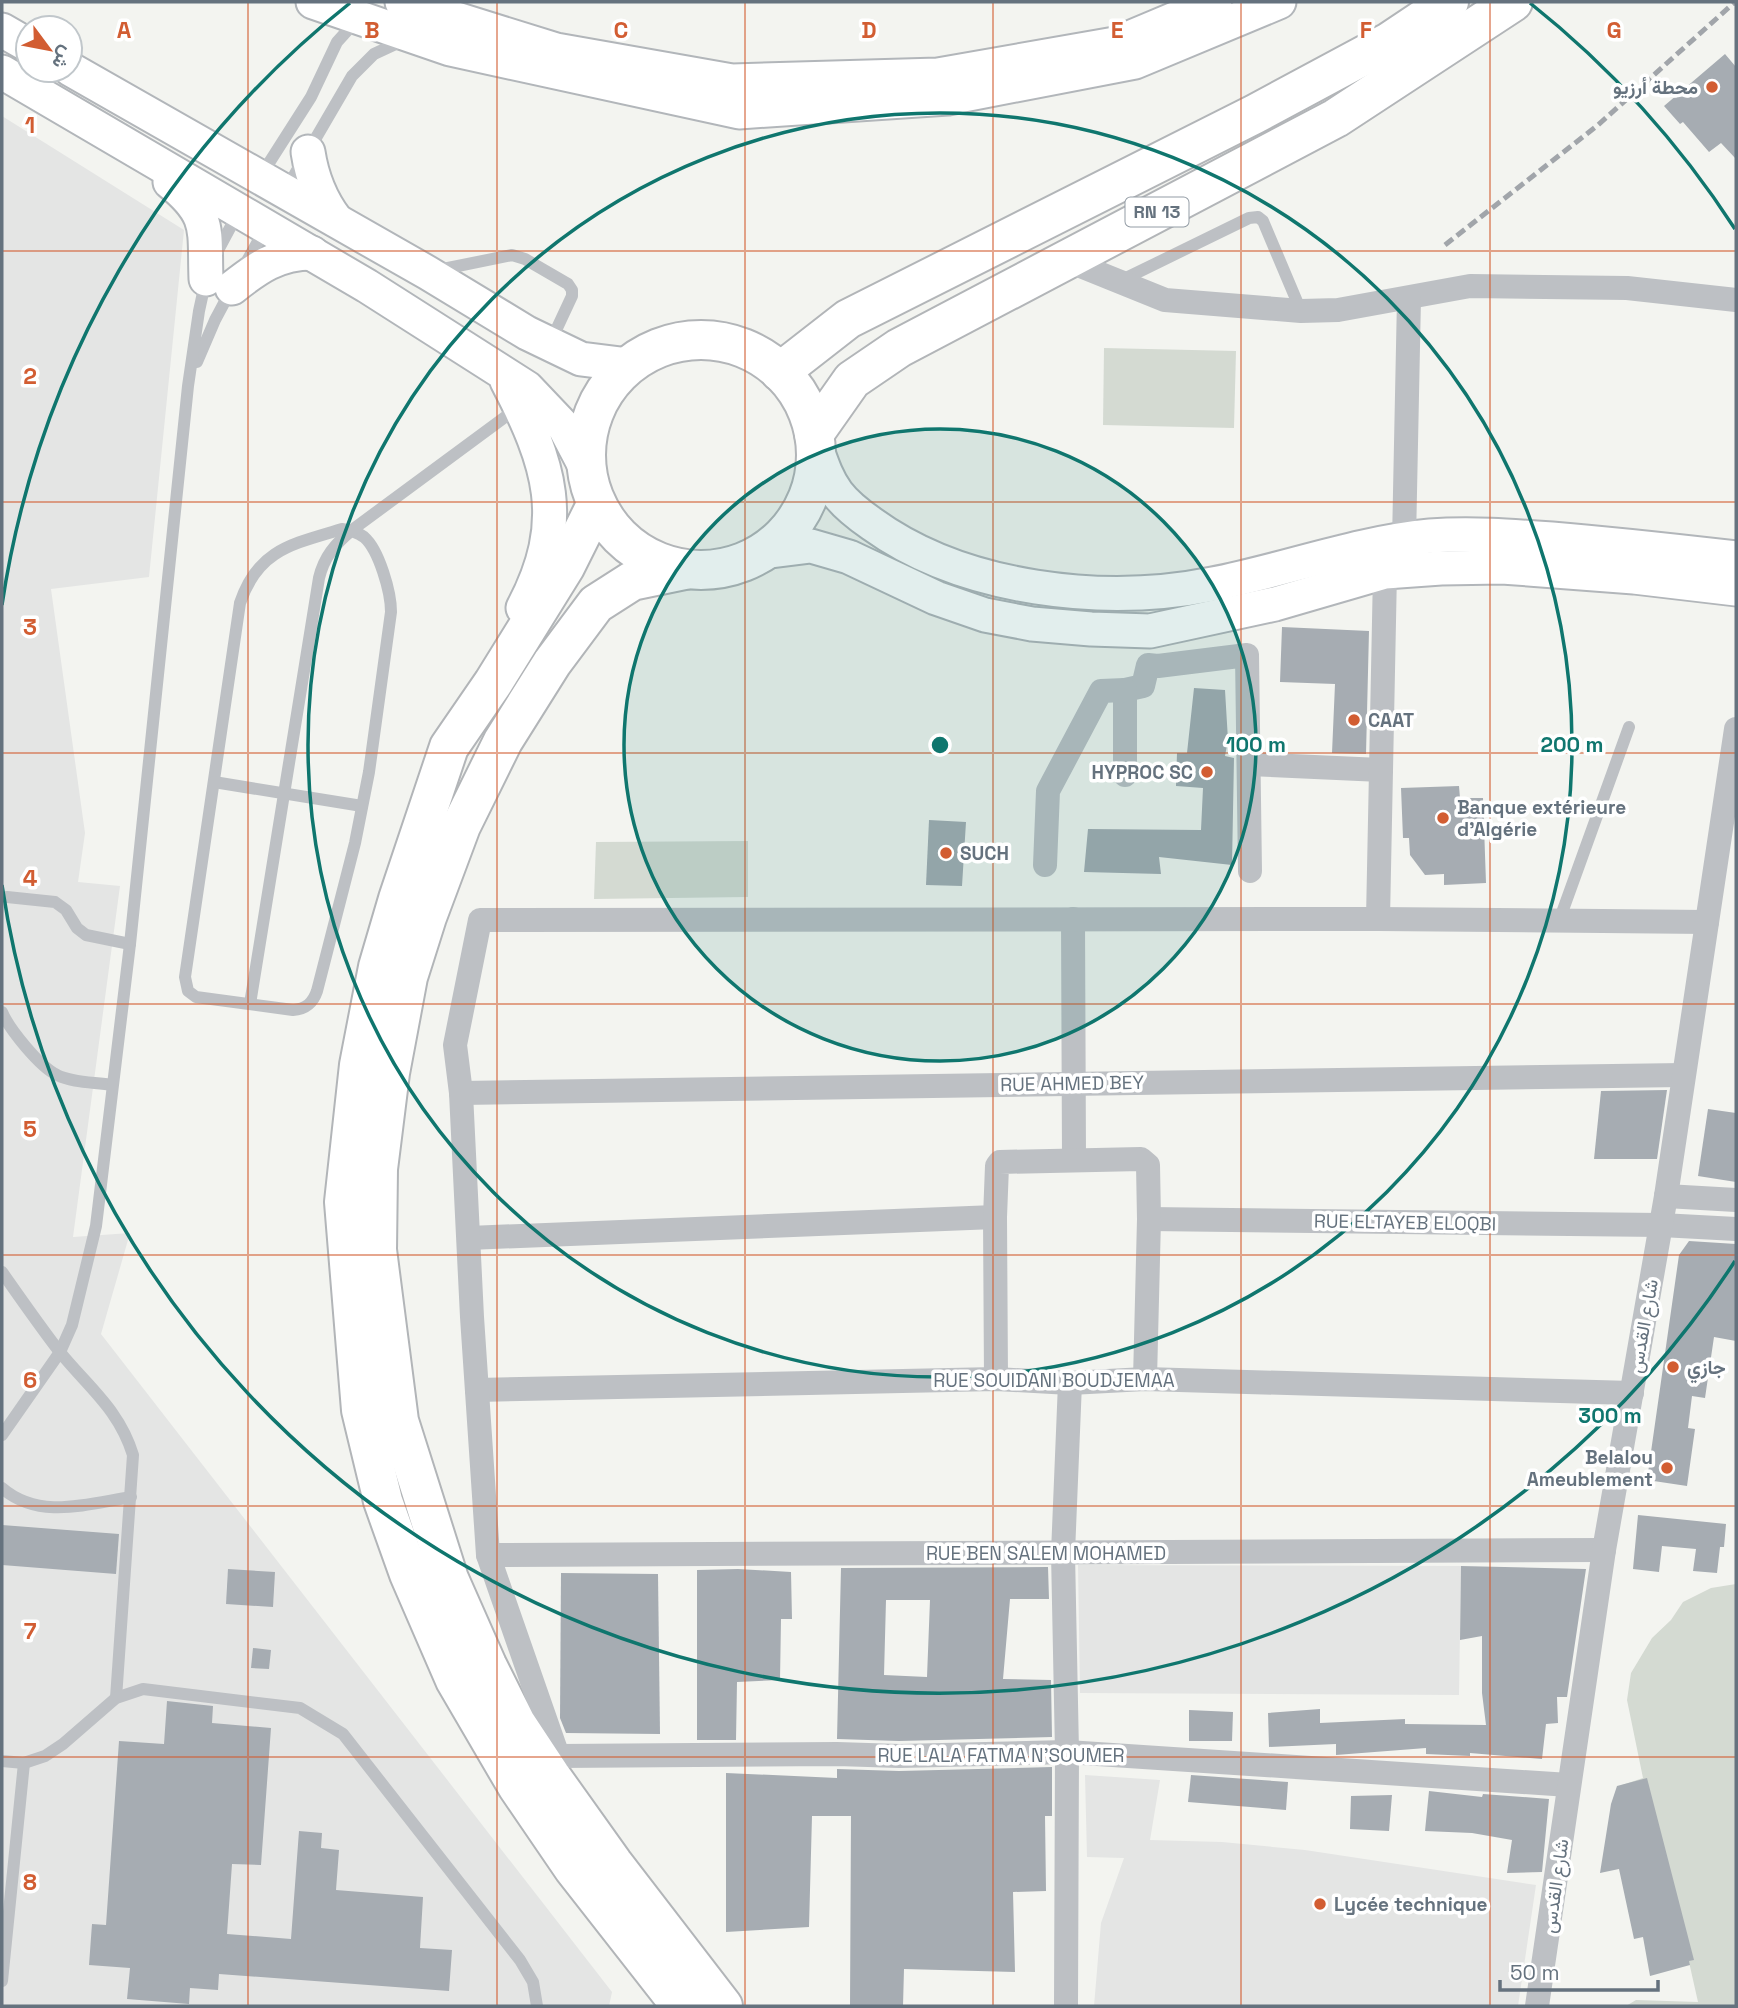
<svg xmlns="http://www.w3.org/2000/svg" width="1738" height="2008" font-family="'Space Grotesk',Vazirmatn,sans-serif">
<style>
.built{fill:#e4e5e4}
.grass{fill:#d4dad2}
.building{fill:#a6acb2;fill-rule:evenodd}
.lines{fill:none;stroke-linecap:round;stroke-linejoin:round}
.secondary-casing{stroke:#b2b6ba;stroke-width:37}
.trunk-casing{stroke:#b2b5b8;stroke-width:42}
.service{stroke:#bdc0c4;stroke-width:12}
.minor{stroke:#bdc0c4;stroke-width:24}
.secondary{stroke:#fff;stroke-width:33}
.trunk{stroke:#fff;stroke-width:38}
.rail{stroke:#a1a5aa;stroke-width:5;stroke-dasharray:10 5;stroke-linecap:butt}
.grid{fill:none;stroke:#d25d32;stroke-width:2;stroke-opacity:0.55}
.ring{fill:none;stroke:#0f766e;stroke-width:3.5}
.poi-dot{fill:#d25d32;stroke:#fff;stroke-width:2.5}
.labels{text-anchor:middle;stroke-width:7;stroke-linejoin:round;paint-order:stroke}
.shield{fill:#fff;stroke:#939ca5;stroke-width:2}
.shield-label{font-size:18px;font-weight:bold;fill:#65727e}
.poi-label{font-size:19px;font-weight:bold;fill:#65727e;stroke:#fff;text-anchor:start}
.street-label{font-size:19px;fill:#65727e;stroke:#fff}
.grid-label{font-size:23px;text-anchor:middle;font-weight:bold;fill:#d25d32;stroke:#fff;stroke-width:7;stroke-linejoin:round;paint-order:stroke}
.centre{fill:#0f766e;stroke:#fff;stroke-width:3.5}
.ring-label{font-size:21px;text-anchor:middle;font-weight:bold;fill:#0f766e;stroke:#fff;stroke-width:7;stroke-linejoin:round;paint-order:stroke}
</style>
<rect width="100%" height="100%" fill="#f3f4f0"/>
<g class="built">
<polygon points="2,116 184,230 149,577 51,589 85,833 78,882 120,886 73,1237 130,1233 101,1334 612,1992 609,2006 2,2006"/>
<polygon points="1078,1565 1461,1566 1459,1695 1080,1693"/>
<polygon points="1085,1775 1160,1780 1150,1840 1222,1842 1305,1850 1536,1885 1518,2006 1094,2006 1101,1923 1124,1858 1087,1857"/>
</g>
<g class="grass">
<polygon points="1104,348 1236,351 1234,428 1103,425"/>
<polygon points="748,841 748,897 594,899 596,842"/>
<polygon points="1736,1584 1736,2006 1626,2006 1636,2000 1698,2002 1689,1962 1666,1968 1622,1785 1643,1778 1627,1700 1631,1673 1652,1638 1671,1620 1683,1602 1711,1588"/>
</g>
<g class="building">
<polygon points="1725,54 1736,67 1736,159 1721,143 1709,152 1683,122 1680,124 1664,106"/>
<polygon points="1282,627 1369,631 1366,754 1332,753 1335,684 1280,682"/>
<polygon points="1194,688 1225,690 1228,740 1225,756 1234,758 1232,865 1159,857 1161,874 1084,872 1088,829 1201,830 1203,788 1176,786 1177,753 1187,753"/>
<polygon points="1459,786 1460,798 1483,798 1486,883 1444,885 1444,874 1425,875 1410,855 1409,838 1403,838 1401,788"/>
<polygon points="929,820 966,822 962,886 926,885"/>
<polygon points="1667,1090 1657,1159 1594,1159 1601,1091"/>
<polygon points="1708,1109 1736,1113 1736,1182 1698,1176"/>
<polygon points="1689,1241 1736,1244 1736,1341 1714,1337 1705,1398 1692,1396 1688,1428 1695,1429 1687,1486 1647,1480 1679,1255"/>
<polygon points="1638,1515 1726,1524 1724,1547 1720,1547 1717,1573 1693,1571 1696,1549 1662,1546 1659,1572 1633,1569"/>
<polygon points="2,1525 119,1534 116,1574 2,1565"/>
<polygon points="1461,1566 1586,1569 1567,1697 1557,1697 1558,1723 1546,1724 1542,1759 1470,1753 1470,1756 1426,1754 1426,1748 1336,1755 1336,1744 1269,1747 1268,1713 1320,1709 1320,1723 1405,1719 1405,1724 1486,1725 1482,1693 1482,1636 1460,1640"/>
<path d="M1048 1567 1049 1599H1010L1003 1679 1051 1680 1052 1737 899 1741 837 1739 841 1568ZM886 1600H930L927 1677 884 1675Z"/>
<polygon points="228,1569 275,1572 273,1607 226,1604"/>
<polygon points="738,1569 791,1572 792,1619 781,1619 780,1680 737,1682 736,1740 697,1740 697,1570"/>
<polygon points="561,1573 658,1574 660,1734 566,1733 560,1718"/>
<polygon points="253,1648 271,1650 269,1669 251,1668"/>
<polygon points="167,1701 213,1706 212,1723 271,1728 261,1865 232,1864 227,1934 291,1939 299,1831 322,1833 321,1848 339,1850 336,1890 423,1897 420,1948 452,1950 449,1991 219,1974 218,1990 190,1988 189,2004 127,1999 130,1968 89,1965 92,1924 106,1925 119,1741 164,1744"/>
<polygon points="1189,1710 1233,1712 1232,1741 1189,1741"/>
<polygon points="1052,1767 1052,1816 1045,1816 1046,1891 1013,1892 1015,1972 904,1969 903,2006 850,2006 851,1816 812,1816 809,1927 726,1932 726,1773 837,1778 837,1769 899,1771"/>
<polygon points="1191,1775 1288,1782 1286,1810 1188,1802"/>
<polygon points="1647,1778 1694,1960 1689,1961 1690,1965 1650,1976 1643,1937 1634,1939 1619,1869 1600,1873 1611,1804 1617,1786"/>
<polygon points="1429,1791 1482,1797 1483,1794 1549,1799 1542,1872 1507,1873 1512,1840 1472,1833 1425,1831"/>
<polygon points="1392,1795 1389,1831 1350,1829 1351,1796"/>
</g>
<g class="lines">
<g class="secondary-casing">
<g id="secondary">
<polyline points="313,2 450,49 739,112 948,98 1135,62 1279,2"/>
<polyline points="402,2 556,50 732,81 938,75 1115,44 1215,2"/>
<polyline points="2,30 28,45"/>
<polyline points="70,69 428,273 527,333 581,359 629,365"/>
<polyline points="2,72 367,286 527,388 565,428 586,468"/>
<path d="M308 152C312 178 320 199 336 220"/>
<path d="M170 182C212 216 204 230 206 279"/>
<path d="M232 288C257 268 278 253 312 253"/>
<path d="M507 381C550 464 569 521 523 608"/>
<path d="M815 444C821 461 826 478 837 493 846 505 859 515 872 524 963 590 1104 606 1213 584 1285 570 1356 543 1430 536 1470 533 1511 536 1552 539 1613 544 1675 551 1736 558"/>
<polyline points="763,552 811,546 849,557 936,598 985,615 1032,624 1091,629 1150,631 1275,604 1385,572 1441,568 1502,567 1634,577 1736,589"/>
</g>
</g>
<g class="trunk-casing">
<g id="trunk">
<circle cx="701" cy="455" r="115"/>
<polyline points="780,372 848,319 1255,114 1389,42 1449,2"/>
<polyline points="814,434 852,380 899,348 1336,118 1513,2"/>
<polyline points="596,505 565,567 493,683 449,747 398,899 378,967 359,1065 344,1202 361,1410 383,1501 409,1574 455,1680 517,1786 573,1868 681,2006"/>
<polyline points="685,570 632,581 596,604 552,663 503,741 461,826 427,917 408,977 390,1073 378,1169 377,1250 399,1421 449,1579 487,1665 516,1723 551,1776 613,1863 723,2006"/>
</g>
</g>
<g class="service">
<polyline points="260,177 311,97 337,42 356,21"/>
<polyline points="285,191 352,76 374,54 402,41"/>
<polyline points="215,256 238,213"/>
<polyline points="243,268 265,229"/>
<polyline points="438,270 512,255 525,259 568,284 572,290 572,296 551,341"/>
<polyline points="1122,280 1249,218 1258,217 1263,221 1301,311"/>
<polyline points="197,362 215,320 231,290"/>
<path d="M342 529C350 530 357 532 364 537 379 550 391 592 391 612L369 772 355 843 317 991C313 1003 306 1009 293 1010L196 997 188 991 185 977 240 603C258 549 293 544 342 529Z"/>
<polyline points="214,782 362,806"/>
<polyline points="7,897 55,902 66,910 77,928 86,935 130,944"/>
<polyline points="1559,921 1629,727"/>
<path d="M250 1004 319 578C324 557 335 544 352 530L520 406"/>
<path d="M2 1012C9 1029 40 1067 57 1075 73 1083 95 1082 112 1085"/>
<path d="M2 1272C21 1299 39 1325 59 1351 88 1387 119 1409 133 1455L116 1698"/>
<polyline points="2,1435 60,1352 72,1325 96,1226 130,944 188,386 199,311 206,279"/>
<path d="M2 1488C39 1520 87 1504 131 1497"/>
<polyline points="2,1761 24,1763 45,1756 63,1744 116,1698 143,1689 300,1708 343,1734 520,1960 533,1982 537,2006"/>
<polyline points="2,1981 24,1763"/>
</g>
<g class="minor">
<polyline points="1066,260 1165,300 1301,311 1338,310 1470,286 1627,288 1736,300"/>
<polyline points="1404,541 1409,298"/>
<polyline points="1249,764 1381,770"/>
<polyline points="1125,775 1125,690 1143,686 1148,665 1158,666 1247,655 1250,871"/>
<polyline points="1045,865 1048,791 1101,691 1125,690"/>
<polyline points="1073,919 1074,1159"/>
<polyline points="1378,919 1385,572"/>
<polyline points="461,1093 1683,1075"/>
<polyline points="1666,1196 1736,1200"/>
<polyline points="1149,1219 1661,1225 1736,1229"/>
<polyline points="469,1238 995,1217"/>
<polyline points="996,1379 995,1217 997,1166 1000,1162 1141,1159 1148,1165 1149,1219 1145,1379"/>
<polyline points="477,1390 996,1379 1070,1383 1145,1379 1632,1393"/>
<polyline points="488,1555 1604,1550"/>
<polyline points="1569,1785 1067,1752 899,1756 837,1754 558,1756 488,1555 472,1317 461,1093 455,1045 480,920 1378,919 1707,922"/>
<polyline points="1066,2006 1067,1752 1063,1553 1070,1383"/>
<polyline points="1537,2006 1604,1550 1666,1196 1736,729"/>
</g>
<use href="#secondary" class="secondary"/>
<use href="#trunk" class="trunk"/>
<polyline class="rail" points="1445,245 1598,125 1735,2"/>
</g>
<path class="grid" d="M248 2V2006M497 2V2006M745 2V2006M993 2V2006M1241 2V2006M1490 2V2006M2 251H1736M2 502H1736M2 753H1736M2 1004H1736M2 1255H1736M2 1506H1736M2 1757H1736"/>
<circle cx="940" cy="745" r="316" fill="#0f766e" fill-opacity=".12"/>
<g class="ring">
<circle cx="940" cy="745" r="316"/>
<circle cx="940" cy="745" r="632"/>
<path d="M1735 1261A948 948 0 0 1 2 885M2 605A948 948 0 0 1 350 3M1530 3A948 948 0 0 1 1735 229"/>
</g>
<g class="poi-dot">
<circle cx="1712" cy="87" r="7"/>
<circle cx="1354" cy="720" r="7"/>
<circle cx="1207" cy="772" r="7"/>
<circle cx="1443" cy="818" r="7"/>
<circle cx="946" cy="853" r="7"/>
<circle cx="1673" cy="1367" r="7"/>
<circle cx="1667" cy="1468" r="7"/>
<circle cx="1320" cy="1904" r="7"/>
</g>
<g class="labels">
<rect class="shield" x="1125.5" y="197.5" width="63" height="29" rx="5"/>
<g class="shield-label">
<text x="1157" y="218">RN 13</text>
</g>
<g class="poi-label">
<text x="1698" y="94" text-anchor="end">محطة أرزيو</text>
<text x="1368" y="727">CAAT</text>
<text x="1193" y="779" text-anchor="end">HYPROC SC</text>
<text x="1457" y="814">Banque extérieure<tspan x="1457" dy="22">d'Algérie</tspan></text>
<text x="960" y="860">SUCH</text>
<text x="1687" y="1374">جازي</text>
<text x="1653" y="1464" text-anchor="end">Belalou<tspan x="1653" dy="22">Ameublement</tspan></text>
<text x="1334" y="1911">Lycée technique</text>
</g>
<g class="street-label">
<text transform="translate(1072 1083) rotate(-1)" y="7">RUE AHMED BEY</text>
<text transform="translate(1405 1222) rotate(1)" y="7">RUE ELTAYEB ELOQBI</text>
<text transform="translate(1643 1326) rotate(-80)" y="7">شارع القدس</text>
<text x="1054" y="1387">RUE SOUIDANI BOUDJEMAA</text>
<text x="1046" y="1560">RUE BEN SALEM MOHAMED</text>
<text x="1001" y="1762">RUE LALA FATMA N'SOUMER</text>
<text transform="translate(1555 1886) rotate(-82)" y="7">شارع القدس</text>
</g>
</g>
<g class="grid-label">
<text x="124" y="38">A</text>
<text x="372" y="38">B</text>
<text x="621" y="38">C</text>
<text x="869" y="38">D</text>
<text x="1117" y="38">E</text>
<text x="1366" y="38">F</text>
<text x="1614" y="38">G</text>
<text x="30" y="133">1</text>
<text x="30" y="384">2</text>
<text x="30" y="635">3</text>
<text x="30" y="886">4</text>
<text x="30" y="1137">5</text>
<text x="30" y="1388">6</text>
<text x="30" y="1639">7</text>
<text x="30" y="1890">8</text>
</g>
<circle cx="940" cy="745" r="10" class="centre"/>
<g class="ring-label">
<text x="1256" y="752">100 m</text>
<text x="1572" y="752">200 m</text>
<text x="1610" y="1423">300 m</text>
</g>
<rect width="1738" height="2008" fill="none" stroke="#65727e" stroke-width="7"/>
<g transform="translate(49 49) rotate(122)"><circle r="33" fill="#ffffff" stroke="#c1c7cb" stroke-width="2"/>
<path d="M0-5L12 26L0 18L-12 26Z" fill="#d25d32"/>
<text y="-10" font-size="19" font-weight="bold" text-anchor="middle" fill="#65727e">ش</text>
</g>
<path d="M1500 1980v10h158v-10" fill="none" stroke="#65727e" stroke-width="3.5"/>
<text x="1510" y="1980" font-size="21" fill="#65727e" stroke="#ffffff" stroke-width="5" paint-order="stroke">50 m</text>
</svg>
